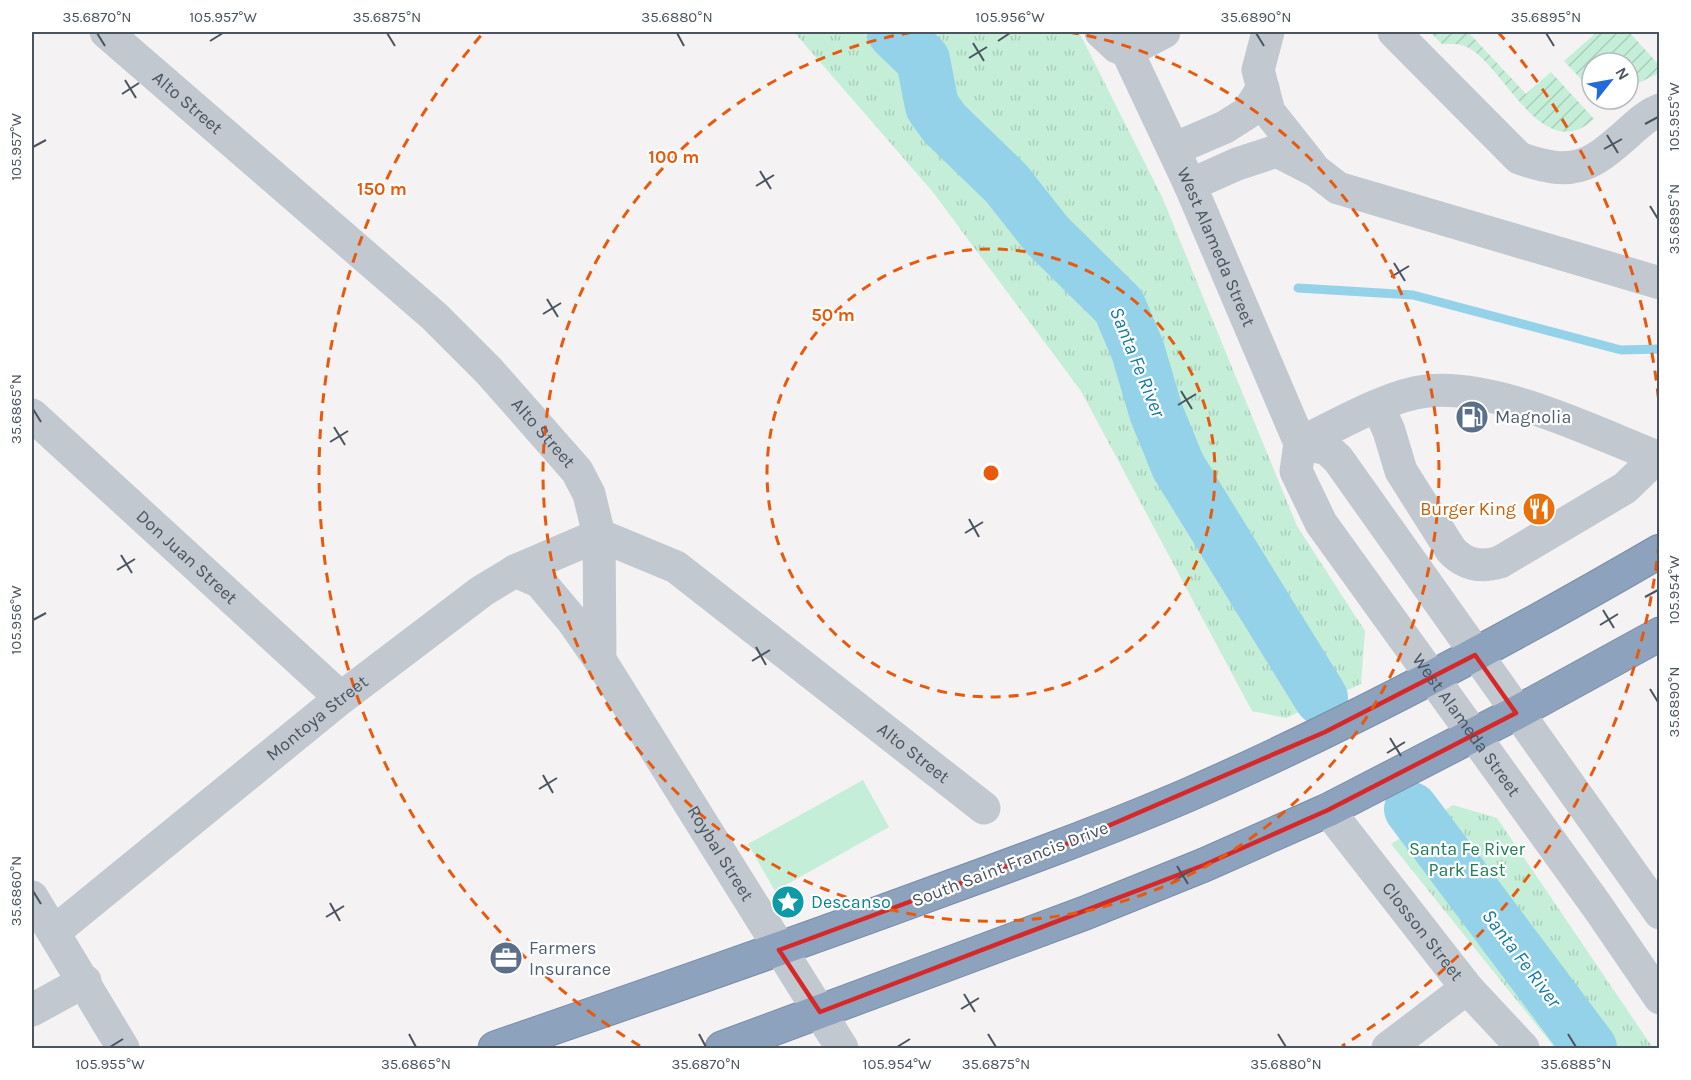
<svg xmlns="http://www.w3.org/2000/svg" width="1691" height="1080" font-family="Karla,sans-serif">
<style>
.grass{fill:#c4eed7}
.park{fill:url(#park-tufts)}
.garden{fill:url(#garden-furrows)}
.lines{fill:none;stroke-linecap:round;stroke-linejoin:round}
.stream{stroke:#93d2e9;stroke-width:9}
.river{stroke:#93d2e9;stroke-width:54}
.highway-casing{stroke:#788da9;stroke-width:35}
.minor{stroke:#c1c8d0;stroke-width:33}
.highway{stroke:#8da2bd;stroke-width:33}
.marked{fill:none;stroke:#d62828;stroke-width:4.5;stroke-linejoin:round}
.ticks{fill:none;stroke:#4a545f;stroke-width:2}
.ring{fill:none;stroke:#e8590c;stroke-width:3;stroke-dasharray:10 8}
.labels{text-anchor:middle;stroke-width:4.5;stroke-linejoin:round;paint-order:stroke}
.street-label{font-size:18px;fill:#4a545f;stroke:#fff}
.service-label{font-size:18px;fill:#4e5e75;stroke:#fff;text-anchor:start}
.food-label{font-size:18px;fill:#c56008;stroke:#fff;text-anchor:end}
.park-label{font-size:18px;fill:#1d7f53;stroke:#fff}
.culture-label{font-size:18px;fill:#0d838f;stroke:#fff;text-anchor:start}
.water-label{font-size:20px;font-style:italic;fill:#147ba0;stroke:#fff}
.centre{fill:#e8590c;stroke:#fff;stroke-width:3}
.ring-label{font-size:18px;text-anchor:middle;font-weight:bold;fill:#e8590c;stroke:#fff;stroke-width:4.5;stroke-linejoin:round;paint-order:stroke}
.neatline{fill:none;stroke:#4a545f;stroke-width:2}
.ticks-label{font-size:15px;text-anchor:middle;fill:#4a545f}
</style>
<defs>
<pattern id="park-tufts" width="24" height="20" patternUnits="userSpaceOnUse" patternTransform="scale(1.5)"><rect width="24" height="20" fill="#c4eed7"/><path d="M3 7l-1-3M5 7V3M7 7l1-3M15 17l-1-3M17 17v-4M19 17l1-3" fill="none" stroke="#aacebb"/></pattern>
<pattern id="garden-furrows" width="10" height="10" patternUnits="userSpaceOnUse" patternTransform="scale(1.5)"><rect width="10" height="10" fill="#c4eed7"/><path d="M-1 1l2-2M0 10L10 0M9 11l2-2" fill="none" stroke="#aacebb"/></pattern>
</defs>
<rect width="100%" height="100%" fill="#f4f2f2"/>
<polygon class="grass" points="863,780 889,827 775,891 748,844"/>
<g class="park">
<polygon points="794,32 1079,32 1162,197 1297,526 1365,631 1361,684 1286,718 1252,711 1081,391 932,191"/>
<polygon points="1453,805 1497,818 1653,1048 1555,1048 1391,844"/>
</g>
<g class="garden">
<path d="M1430 32H1468L1526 94 1551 72 1594 119C1543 166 1506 69 1469 48 1460 43 1452 44 1442 44Z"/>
<polygon points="1597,32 1629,32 1659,65 1659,73 1628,88 1628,63 1592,63 1592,91 1564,61"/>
</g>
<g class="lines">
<polyline class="stream" points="1298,288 1413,295 1621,350 1660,349"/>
<g class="river">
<polyline points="894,32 923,60 932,106 944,123 1006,183 1047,235 1119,306 1138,351 1156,412 1178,466 1321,698"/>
<polyline points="1411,809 1590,1048"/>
</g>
<g class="highway-casing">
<g id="highway">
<path d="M495 1048C640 998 784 948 928 895 1016 863 1104 831 1190 794 1352 723 1507 640 1660 551"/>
<polyline points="722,1048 1085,913 1204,865 1328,810 1516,713 1660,634"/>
</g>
</g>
<g class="minor">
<path id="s1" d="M106 32 434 316 489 371 577 471 589 494 599 535 676 567 984 808"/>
<path id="s2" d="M1101 32 1117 47 1127 51 1190 185 1300 443 1296 471 1321 523 1597 906 1660 998"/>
<polyline points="1268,32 1258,70 1269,112 1311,165"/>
<path d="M1394 32 1519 158C1573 177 1589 168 1629 132 1639 123 1647 115 1660 110"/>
<polyline points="1127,51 1164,32"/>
<polyline points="1174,149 1225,127 1247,113 1263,88"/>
<polyline points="1190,185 1237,164 1277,151 1316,171 1338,188 1660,283"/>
<path d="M1378 406 1389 431 1401 471 1451 550C1465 565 1480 568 1500 562L1625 488 1657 457"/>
<path id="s3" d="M32 415 341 698"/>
<polyline points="1300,443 1327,449 1338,459 1660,913"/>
<path d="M1300 443C1336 426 1388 395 1427 391 1498 384 1593 432 1660 458"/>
<polyline points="515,571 540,582 572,620 600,660"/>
<path id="s4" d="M1328 810 1467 988 1523 1048"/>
<polyline points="32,897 123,1048"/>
<path id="s5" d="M54 932 341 698 482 591 515 571 599 535 600 660 842 1048"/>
<polyline points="32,1010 85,981"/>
<polyline points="1388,1048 1467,988"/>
</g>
<use href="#highway" class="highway"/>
</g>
<path class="marked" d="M1475 655 1516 713 1328 810 1204 865 820 1012 779 950 1064 845 1325 732Z"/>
<path class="ticks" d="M97 33 105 46M387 33 395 46M677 33 684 46M1256 33 1264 46M1546 33 1554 46M210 41 223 33M998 41 1010 33M973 43 984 61M969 58 987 47M125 80 136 98M122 94 139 83M1645 124 1658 117M1607 135 1618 153M33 147 46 140M1604 149 1622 139M760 171 771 189M756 186 774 175M1650 206 1658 219M1394 263 1405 281M1391 277 1409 266M547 299 558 317M543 314 561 303M1181 391 1192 409M1178 405 1196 394M33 409 41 422M334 427 345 445M330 442 348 431M969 519 979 537M965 533 983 522M121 555 132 573M117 570 135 559M1645 597 1658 590M1603 610 1614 628M33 620 46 613M1600 625 1618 614M756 647 766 665M752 661 770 650M1650 689 1658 702M1390 738 1401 756M1387 753 1405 742M543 775 553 793M539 789 557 778M1177 866 1188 884M1174 881 1192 870M33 891 41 904M330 903 340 921M326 917 344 906M964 994 975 1012M961 1009 979 998M409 1034 416 1047M699 1034 706 1047M988 1034 996 1047M1278 1034 1286 1047M1568 1034 1576 1047M110 1047 123 1039M897 1047 910 1039"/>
<g class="ring">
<circle cx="991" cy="473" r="224"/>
<path d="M1069 32A448 448 0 1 1 913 32"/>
<path d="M1659 543A672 672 0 0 1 1342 1046M640 1046A672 672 0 0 1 484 32M1498 32A672 672 0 0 1 1659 403"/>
</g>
<defs>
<g id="fuel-disc" transform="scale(1.725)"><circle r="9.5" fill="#5c6f8a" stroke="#fff"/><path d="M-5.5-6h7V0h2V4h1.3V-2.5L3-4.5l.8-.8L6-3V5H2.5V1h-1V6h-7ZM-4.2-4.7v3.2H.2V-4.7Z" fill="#fff"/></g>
<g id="restaurant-disc" transform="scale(1.725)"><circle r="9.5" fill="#e8710a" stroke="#fff"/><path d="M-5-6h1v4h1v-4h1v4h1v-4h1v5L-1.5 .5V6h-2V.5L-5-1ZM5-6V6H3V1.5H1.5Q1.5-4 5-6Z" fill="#fff"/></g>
<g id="sight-disc" transform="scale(1.725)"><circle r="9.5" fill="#0f9aa8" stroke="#fff"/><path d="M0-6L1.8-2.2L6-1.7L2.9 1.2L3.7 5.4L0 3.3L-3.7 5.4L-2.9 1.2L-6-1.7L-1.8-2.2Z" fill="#fff"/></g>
<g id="office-disc" transform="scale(1.725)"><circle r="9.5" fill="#5c6f8a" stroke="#fff"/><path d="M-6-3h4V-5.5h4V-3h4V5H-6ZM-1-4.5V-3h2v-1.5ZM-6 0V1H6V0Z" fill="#fff"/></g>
</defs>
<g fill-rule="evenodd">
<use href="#fuel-disc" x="1472" y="417"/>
<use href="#restaurant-disc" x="1539" y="509"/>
<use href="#sight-disc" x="788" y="902"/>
<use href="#office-disc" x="506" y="958"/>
</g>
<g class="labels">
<g class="street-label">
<text dy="6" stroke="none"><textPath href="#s1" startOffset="108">Alto Street</textPath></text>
<text dy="6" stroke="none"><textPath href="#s2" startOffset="248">West Alameda Street</textPath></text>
<text dy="6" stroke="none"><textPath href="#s1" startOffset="594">Alto Street</textPath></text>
<text dy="6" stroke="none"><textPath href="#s3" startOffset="210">Don Juan Street</textPath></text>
<text dy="6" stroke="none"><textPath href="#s5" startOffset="339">Montoya Street</textPath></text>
<text dy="6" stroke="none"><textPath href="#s2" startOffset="796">West Alameda Street</textPath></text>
<text dy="6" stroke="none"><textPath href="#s1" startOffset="1098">Alto Street</textPath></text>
<text dy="6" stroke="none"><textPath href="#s5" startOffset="1030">Roybal Street</textPath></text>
<text transform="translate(1010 864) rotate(-21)" y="6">South Saint Francis Drive</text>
<text dy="6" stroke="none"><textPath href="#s4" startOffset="154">Closson Street</textPath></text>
</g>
<g class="service-label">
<text x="1495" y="423">Magnolia</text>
<text x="529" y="954">Farmers<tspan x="529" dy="21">Insurance</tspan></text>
</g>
<g class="food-label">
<text x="1516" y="515">Burger King</text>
</g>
<g class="park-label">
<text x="1467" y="855">Santa Fe River<tspan x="1467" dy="21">Park East</tspan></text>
</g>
<g class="culture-label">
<text x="811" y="908">Descanso</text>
</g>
<g class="water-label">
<text transform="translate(1138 362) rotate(68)" y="7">Santa Fe River</text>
<text transform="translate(1522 958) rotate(53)" y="7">Santa Fe River</text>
</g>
</g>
<circle cx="991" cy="473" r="9" class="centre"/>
<g class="ring-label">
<text x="674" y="163">100 m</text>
<text x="382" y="195">150 m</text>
<text x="833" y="321">50 m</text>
</g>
<rect width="1691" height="1080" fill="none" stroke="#ffffff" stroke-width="66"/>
<g transform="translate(1610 81) rotate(59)"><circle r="28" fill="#ffffff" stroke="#b7bbbf" stroke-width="1.5"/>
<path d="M0-4.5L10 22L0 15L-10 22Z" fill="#236add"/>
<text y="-9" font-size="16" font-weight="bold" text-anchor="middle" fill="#4a545f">N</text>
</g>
<rect x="33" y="33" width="1625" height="1014" class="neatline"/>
<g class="ticks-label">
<text x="97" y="22">35.6870°N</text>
<text x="223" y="22">105.957°W</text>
<text x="387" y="22">35.6875°N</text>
<text x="677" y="22">35.6880°N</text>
<text x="1010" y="22">105.956°W</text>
<text x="1256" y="22">35.6890°N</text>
<text x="1546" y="22">35.6895°N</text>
<text transform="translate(1674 117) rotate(-90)" y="5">105.955°W</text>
<text transform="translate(16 147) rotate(-90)" y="5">105.957°W</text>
<text transform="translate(1674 219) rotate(-90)" y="5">35.6895°N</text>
<text transform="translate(16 409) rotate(-90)" y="5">35.6865°N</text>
<text transform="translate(1674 590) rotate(-90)" y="5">105.954°W</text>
<text transform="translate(16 620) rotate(-90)" y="5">105.956°W</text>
<text transform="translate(1674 702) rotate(-90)" y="5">35.6890°N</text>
<text transform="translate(16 891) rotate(-90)" y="5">35.6860°N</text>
<text x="110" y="1069">105.955°W</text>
<text x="416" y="1069">35.6865°N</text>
<text x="706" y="1069">35.6870°N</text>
<text x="897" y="1069">105.954°W</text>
<text x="996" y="1069">35.6875°N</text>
<text x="1286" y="1069">35.6880°N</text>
<text x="1576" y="1069">35.6885°N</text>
</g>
</svg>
